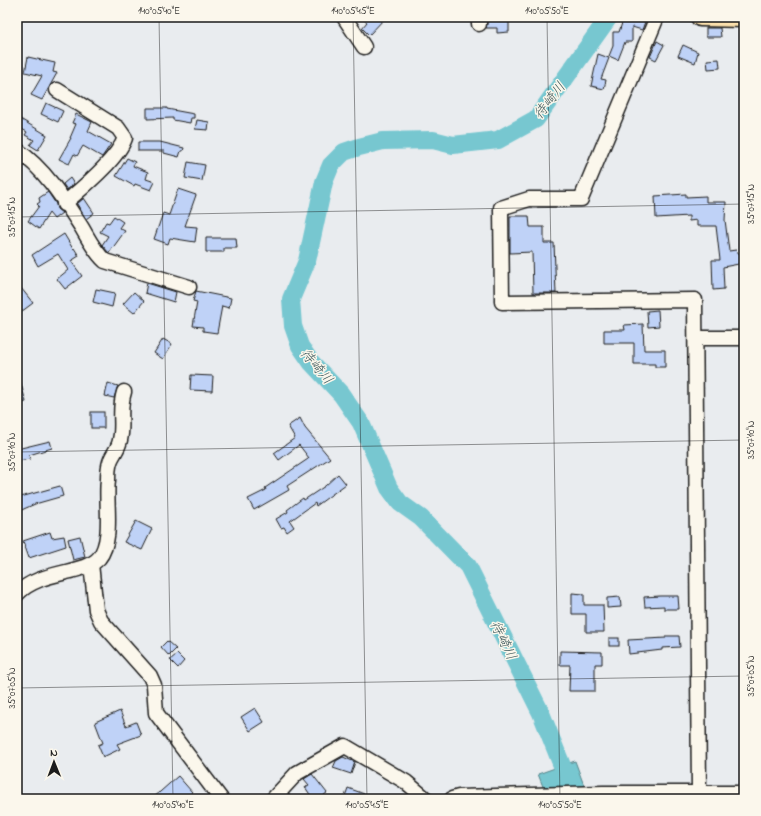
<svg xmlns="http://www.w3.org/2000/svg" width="761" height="816" font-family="'Indie Flower','Klee One',sans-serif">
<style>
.water{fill:#77c7d0;stroke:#538388}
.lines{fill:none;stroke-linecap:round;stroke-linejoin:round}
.river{stroke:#77c7d0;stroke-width:18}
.building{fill:#bfd2f7;stroke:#1c1c1c}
.minor-casing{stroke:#1c1c1c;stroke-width:17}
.major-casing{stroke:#1c1c1c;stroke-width:21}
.minor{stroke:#fbf7ec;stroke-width:14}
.major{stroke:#f9deab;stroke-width:18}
.ticks{fill:none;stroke:#1c1c1c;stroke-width:1;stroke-opacity:0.45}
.labels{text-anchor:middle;stroke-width:3;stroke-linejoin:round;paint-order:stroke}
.water-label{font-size:14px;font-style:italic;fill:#3c585b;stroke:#fbf7ec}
.neatline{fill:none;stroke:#1c1c1c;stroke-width:1.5}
.ticks-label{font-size:10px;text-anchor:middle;fill:#1c1c1c}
</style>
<rect width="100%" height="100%" fill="#e9ecef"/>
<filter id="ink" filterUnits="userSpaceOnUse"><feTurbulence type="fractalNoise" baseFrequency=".025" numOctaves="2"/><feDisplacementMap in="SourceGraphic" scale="8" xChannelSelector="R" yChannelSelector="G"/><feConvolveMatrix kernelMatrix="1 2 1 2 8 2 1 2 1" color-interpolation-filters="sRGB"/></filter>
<g filter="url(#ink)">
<polygon class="water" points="575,761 589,799 548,799 538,774"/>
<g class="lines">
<polyline class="river" points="571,788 541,713 468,566 421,518 400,503 389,488 361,423 341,394 311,362 300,346 293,326 291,299 307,261 324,182 331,165 344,152 359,147 383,141 433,140 453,145 498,140 536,119 609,17"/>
</g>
<g class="building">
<polygon points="361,17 386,17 369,35 362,28 367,22"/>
<polygon points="488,17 509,17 509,32 497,33 497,28 486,28"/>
<polygon points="624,17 640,17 646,19 642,30 632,27 632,42 625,42 618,60 609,56 613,46 613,32 619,32"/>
<polygon points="706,28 720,28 721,37 706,37"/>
<polygon points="657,41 664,45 656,60 650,57"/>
<polygon points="683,45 698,52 695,63 678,56"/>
<polygon points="598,54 609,58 601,79 606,80 604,89 591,86"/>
<polygon points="28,57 55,63 53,72 57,73 42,100 31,95 42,76 25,72"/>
<polygon points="719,59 720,68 708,69 707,60"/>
<polygon points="46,103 63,111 58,122 41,114"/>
<polygon points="147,108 167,108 167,109 194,114 194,118 191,118 190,123 173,120 173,118 147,119"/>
<polygon points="76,114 92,122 88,131 111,144 102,157 83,146 77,156 74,154 69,164 59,159 71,138 70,138 76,124 72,123"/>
<polygon points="17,117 47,135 38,150 30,145 34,140 25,135 27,132 17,126"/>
<polygon points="197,120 209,122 208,130 195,129"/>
<polygon points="138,142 160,142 184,148 183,151 181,151 179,157 164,153 164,151 138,151"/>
<polygon points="127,158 135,162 133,166 148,172 146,179 155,182 151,190 135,184 134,186 116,176"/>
<polygon points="188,162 205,165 202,181 185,178"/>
<polygon points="70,178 74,184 67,190 63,184"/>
<polygon points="178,189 196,195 185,226 197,227 195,242 170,238 168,244 154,239 163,213 169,215"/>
<polygon points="48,192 56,204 57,209 62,213 54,219 49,213 39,229 28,221 39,206 37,204 40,202 39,198"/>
<polygon points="686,194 686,197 706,196 706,202 726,202 725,220 729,251 736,250 737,253 744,253 744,263 723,267 724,289 713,290 712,260 720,260 716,226 697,226 697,220 689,221 689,216 656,218 655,196"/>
<polygon points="84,198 94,213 86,219 77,204"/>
<polygon points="114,216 123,222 119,228 125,231 109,253 102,245 108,236 100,232 106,222 109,223"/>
<polygon points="510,216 529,216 530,227 544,227 544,243 554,243 556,293 533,293 532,252 510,253"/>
<polygon points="64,234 73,249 74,248 79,256 71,261 82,276 65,289 57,279 68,270 58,254 38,266 32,255"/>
<polygon points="206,238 236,238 237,248 224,248 224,252 206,252"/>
<polygon points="17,283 33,303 17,315"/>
<polygon points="147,283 176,292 174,302 145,293"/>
<polygon points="96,289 115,293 112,307 93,302"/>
<polygon points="196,291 231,298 229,308 222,306 217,333 203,331 203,327 193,326 197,302 193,301"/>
<polygon points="134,292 144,301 134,313 123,304"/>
<polygon points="658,310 659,326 648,327 647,311"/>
<polygon points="643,324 644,350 665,350 665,367 655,367 655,364 634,364 634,343 604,343 604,330 625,330 624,325"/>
<polygon points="163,339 172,344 163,359 154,353"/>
<polygon points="191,375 213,376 212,391 190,390"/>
<polygon points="17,380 20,380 26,402 17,404"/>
<polygon points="108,383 118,386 114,398 105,396"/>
<rect x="91" y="412" width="13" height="16"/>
<polygon points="300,418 305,428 330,458 287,486 289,490 254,510 248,499 266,490 265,488 308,459 309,458 299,445 279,460 274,453 295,438 288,426"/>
<polygon points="50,441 52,448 29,455 30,459 17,461 17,449"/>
<polygon points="338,474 346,484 316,506 315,503 290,521 294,527 287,532 284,527 281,528 276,519 288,512 287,510 303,498 304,500 325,486"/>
<polygon points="60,486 63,496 35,504 17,512 17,498"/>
<polygon points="136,521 152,529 142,550 124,542"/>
<polygon points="50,532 52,538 64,536 66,546 29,558 23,541"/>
<polygon points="80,536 85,557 73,560 68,539"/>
<polygon points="572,593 584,594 584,605 603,605 604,632 586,632 586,614 572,614"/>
<polygon points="660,596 678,596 679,609 664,609 664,606 645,607 644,597"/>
<polygon points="620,597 621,607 607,608 607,598"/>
<polygon points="666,636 679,636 680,647 662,648 662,650 629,654 628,640 666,638"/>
<rect x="609" y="638" width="10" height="8"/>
<polygon points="167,641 176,649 169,656 161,647"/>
<polygon points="560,651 602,652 602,664 595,664 595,691 569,691 570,665 560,665"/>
<polygon points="177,654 184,661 178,668 170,660"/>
<polygon points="255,708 264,722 250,731 241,717"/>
<polygon points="120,711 126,726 136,722 141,735 117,744 120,749 103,757 98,745 103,743 95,722"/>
<polygon points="343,757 355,762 351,774 333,768 336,761"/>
<polygon points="312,774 327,793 324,795 327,799 313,799 305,787 309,785 304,779"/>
<polygon points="178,776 192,792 185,799 152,799"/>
<polygon points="348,788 375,798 375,799 344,799"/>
</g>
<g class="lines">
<g class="minor-casing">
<g id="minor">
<polyline points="344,17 364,47"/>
<polyline points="479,17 479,24"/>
<polyline points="657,17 581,199 529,199 501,208 502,302 695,300 699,793"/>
<path d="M57 90 118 128 125 138C117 160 82 188 64 204"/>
<path d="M17 150C45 169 64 200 82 228 89 240 95 252 105 261L189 287"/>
<polyline points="697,338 744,338"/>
<polyline points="91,564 96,610 101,621 150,676 154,685 156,713 221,799"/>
<path d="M17 594C39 570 84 575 99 558 114 539 105 502 108 480 108 475 108 468 110 462 112 455 119 448 120 440 124 423 118 411 124 392"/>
<polyline points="273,799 297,773 345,746 406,782 426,799"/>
<polyline points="452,799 459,797 603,793 744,793"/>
</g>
</g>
<g class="major-casing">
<polyline id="major" points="700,17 744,18"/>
</g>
<use href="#minor" class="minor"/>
<use href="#major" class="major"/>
</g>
</g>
<path class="ticks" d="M159 17 173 799M353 17 367 799M547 17 560 799M740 17 744 218M17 217 744 204M17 452 744 440M17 688 744 676"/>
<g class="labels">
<g class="water-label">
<text transform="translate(549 100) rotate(-52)" y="5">待崎川</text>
<text transform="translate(317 366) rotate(50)" y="5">待崎川</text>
<text transform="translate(504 640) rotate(64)" y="5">待崎川</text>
</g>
</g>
<rect width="761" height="816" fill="none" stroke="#fbf7ec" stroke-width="44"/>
<g transform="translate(54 762) rotate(359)" stroke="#fbf7ec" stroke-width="3" paint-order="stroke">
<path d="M0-3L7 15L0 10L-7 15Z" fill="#1c1c1c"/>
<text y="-6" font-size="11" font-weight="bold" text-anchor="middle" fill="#1c1c1c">N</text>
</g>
<rect x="22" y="22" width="717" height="772" class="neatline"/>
<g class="ticks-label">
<text x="159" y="14">140°05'40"E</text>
<text x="353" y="14">140°05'45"E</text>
<text x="547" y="14">140°05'50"E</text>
<text transform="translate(750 204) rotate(-90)" y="4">35°07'15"N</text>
<text transform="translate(11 217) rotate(-90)" y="4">35°07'15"N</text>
<text transform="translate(750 440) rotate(-90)" y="4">35°07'10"N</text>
<text transform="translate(11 452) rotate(-90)" y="4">35°07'10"N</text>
<text transform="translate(750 676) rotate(-90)" y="4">35°07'05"N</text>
<text transform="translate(11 688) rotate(-90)" y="4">35°07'05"N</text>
<text x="173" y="808">140°05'40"E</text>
<text x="367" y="808">140°05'45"E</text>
<text x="560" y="808">140°05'50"E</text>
</g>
</svg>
